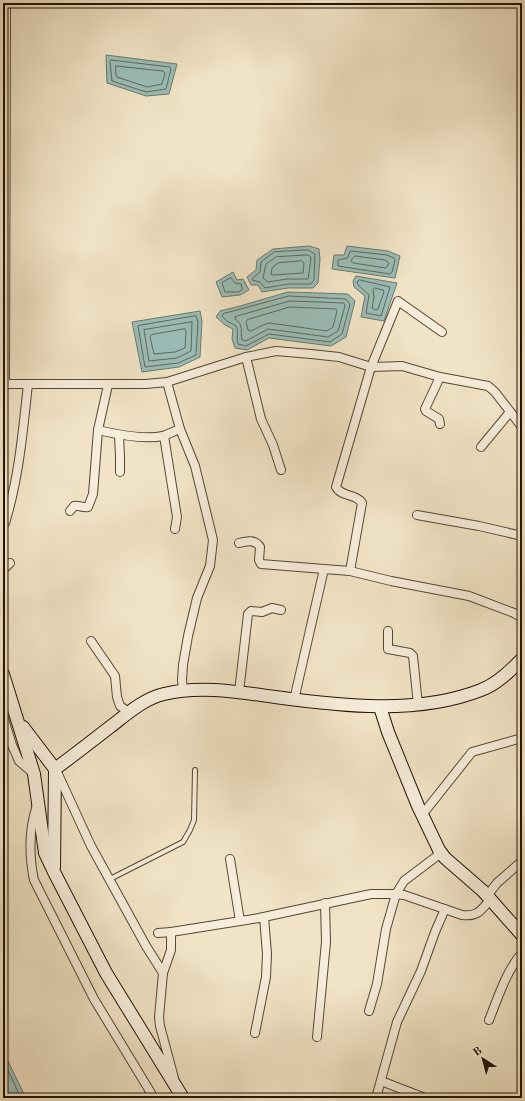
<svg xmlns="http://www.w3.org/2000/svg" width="525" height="1101" font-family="'Old Standard TT',serif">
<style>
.water{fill:#9bbeb8;stroke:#6b796f}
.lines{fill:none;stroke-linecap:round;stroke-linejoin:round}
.shore{stroke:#5f685d;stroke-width:1}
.lane-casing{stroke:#564633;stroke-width:6}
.street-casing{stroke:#564633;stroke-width:10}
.secondary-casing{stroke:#231202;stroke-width:14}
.lane{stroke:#f6edda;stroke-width:4}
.street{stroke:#f6edda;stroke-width:8}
.secondary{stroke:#f6edda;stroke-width:12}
</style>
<rect width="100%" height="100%" fill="#f1e4c6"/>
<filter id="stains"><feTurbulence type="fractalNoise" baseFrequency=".005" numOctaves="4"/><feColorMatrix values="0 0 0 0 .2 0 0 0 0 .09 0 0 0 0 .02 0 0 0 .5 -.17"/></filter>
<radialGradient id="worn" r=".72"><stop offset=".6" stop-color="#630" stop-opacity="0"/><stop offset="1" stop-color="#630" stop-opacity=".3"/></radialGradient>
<g class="water">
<polygon points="106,55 177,64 169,94 146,96 107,83"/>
<polygon points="309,246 319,249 320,259 318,283 313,288 288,288 262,292 258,285 251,285 247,277 256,270 257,260 273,249"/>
<polygon points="347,246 388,251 400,256 395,278 332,269 334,255 344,255"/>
<polygon points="233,272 237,280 243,279 249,290 240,295 222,297 216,282"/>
<polygon points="356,276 397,283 384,321 361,317 365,296 354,287 353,281"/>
<polygon points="288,292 348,294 355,301 346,337 331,346 269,338 247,350 235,348 232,339 233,329 225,325 216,317 220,311 240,306"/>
<polygon points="200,311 202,321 200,357 179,367 142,372 132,322"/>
<polygon points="3,1051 26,1098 3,1098"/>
</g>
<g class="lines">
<g class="shore">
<polygon points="111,60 170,67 171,69 166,89 146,92 112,81 110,62"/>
<polygon points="116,66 163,71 165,73 162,84 147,87 117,77 116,75"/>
<polygon points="308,250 315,254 314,280 311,284 288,284 265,288 260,282 252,280 253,278 260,272 261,262 274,252"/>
<polygon points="351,251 387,255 394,258 395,260 392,272 390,274 338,266 338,260 347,258"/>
<polygon points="307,255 310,256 311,259 308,279 287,279 268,282 263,278 266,264 276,257"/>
<polygon points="355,256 385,260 389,263 386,268 353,263 351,261"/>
<polygon points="302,261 304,263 303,273 273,275 271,274 272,268 278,263"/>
<polygon points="231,278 235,283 241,284 242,289 239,292 225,292 222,283"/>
<polygon points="360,280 390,287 381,316 366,313 369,295 358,285 357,282"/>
<polygon points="375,288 383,290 384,292 378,309 376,310 372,308 374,297 373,290"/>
<path d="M289 296 346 299 350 304 342 334 330 342 269 334 246 346 238 344C236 338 239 331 236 326L227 321 222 316 223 314Z"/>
<path d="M290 301 344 303 345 306 338 331 328 337 268 329 246 341 242 340C240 331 244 325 235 319V317Z"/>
<polygon points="290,307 336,309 337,311 333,327 327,331 269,323 263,325 251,331 248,330 246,322 247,320"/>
<polygon points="196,316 198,322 196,355 178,363 145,367 138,326"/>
<polygon points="192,322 191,351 177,358 149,361 144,330"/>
<polygon points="185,329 186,331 185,348 175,352 154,354 150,337 151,335"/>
<polyline points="3,1060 21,1098"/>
</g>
<g class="lane-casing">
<polyline id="lane" points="110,879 183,842 190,830 194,820 195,770"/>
</g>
<g class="street-casing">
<g id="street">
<polyline points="246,357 261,419 273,445 281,470"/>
<polyline points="440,377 425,409 426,411 439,419 440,424"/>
<polyline points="167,382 180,429 195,466 213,540 210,566 197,598 188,636 183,665 182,680 183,690"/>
<polyline points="3,384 146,384 167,382 246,357 276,351 311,354 339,357 371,367 402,366 440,377 488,386 495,392 522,427"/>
<polyline points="5,384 6,3"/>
<path d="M98 430C115 434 145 440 163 436 169 434 174 431 180 429"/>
<polyline points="119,435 120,457 120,472"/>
<polyline points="164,436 177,517 175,529"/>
<polyline points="481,447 510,412"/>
<path d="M70 511 74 506C79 505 83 508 88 507L93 494 98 430 108 385"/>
<polyline points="417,515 479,526 522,536"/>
<path d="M5 523C19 478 23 430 28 384"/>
<path d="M239 543C247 541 255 539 260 547L259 560 261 564 324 569"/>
<polyline points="3,570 10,563"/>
<path d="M350 571 362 503C357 494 341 497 336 487L371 367 398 301 442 332"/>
<polyline points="388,631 388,649 410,653 413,656 418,705"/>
<polyline points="91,641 115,676 117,697 120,706 129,712"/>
<polyline points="239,692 248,614 251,611 262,612 272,608 281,610"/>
<polyline points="294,700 324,569 350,571 391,581 469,596 514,613 522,618"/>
<polyline points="3,716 12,745 19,761 34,774"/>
<polyline points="57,772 91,846 146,946 163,973 159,1017 160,1026 174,1078"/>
<path d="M37 805C29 829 29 856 34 880L94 999 154 1098"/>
<polyline points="422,815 472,752 522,738"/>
<polyline points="230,859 240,921"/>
<polyline points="487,896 497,883 522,861"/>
<polyline points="158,933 171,932"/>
<path d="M163 973 171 950V932L259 918 371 894H394L404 895 462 915C478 917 481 910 490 900"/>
<polyline points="369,1011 377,984 386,929 396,894 404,881 441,853"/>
<path d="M489 1020C498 998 506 971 522 953"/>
<polyline points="255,1033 266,977 267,954 264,917"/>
<polyline points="317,1037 326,942 325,903"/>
<polyline points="381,1081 425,1098"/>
<polyline points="376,1098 397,1022 421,971 435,932 445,909"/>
</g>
</g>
<g class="secondary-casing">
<g id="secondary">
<polyline points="3,674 34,774 45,853 54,872 106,973 183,1098"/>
<polyline points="380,707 388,732 418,806 439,850 445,858 483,891 522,935"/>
<polyline points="23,727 55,769 54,867"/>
<path d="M55 769C74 755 92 741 110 727 127 714 143 699 164 694 200 685 239 692 275 697 341 706 418 715 481 690 497 684 510 671 522 659"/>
</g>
</g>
<use href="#lane" class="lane"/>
<use href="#street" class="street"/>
<use href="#secondary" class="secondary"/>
</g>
<rect width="525" height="1101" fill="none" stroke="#f1e4c6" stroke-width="16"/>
<rect x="4" y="4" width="517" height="1093" fill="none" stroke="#231202" stroke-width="2"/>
<rect x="8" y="8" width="509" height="1085" fill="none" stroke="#231202"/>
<g transform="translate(483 1059) rotate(324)" stroke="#f6edda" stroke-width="3" paint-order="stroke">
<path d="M0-3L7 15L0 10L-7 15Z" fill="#231202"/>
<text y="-6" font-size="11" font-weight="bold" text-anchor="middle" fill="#231202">B</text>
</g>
<rect width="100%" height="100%" filter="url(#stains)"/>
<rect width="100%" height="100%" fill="url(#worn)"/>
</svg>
